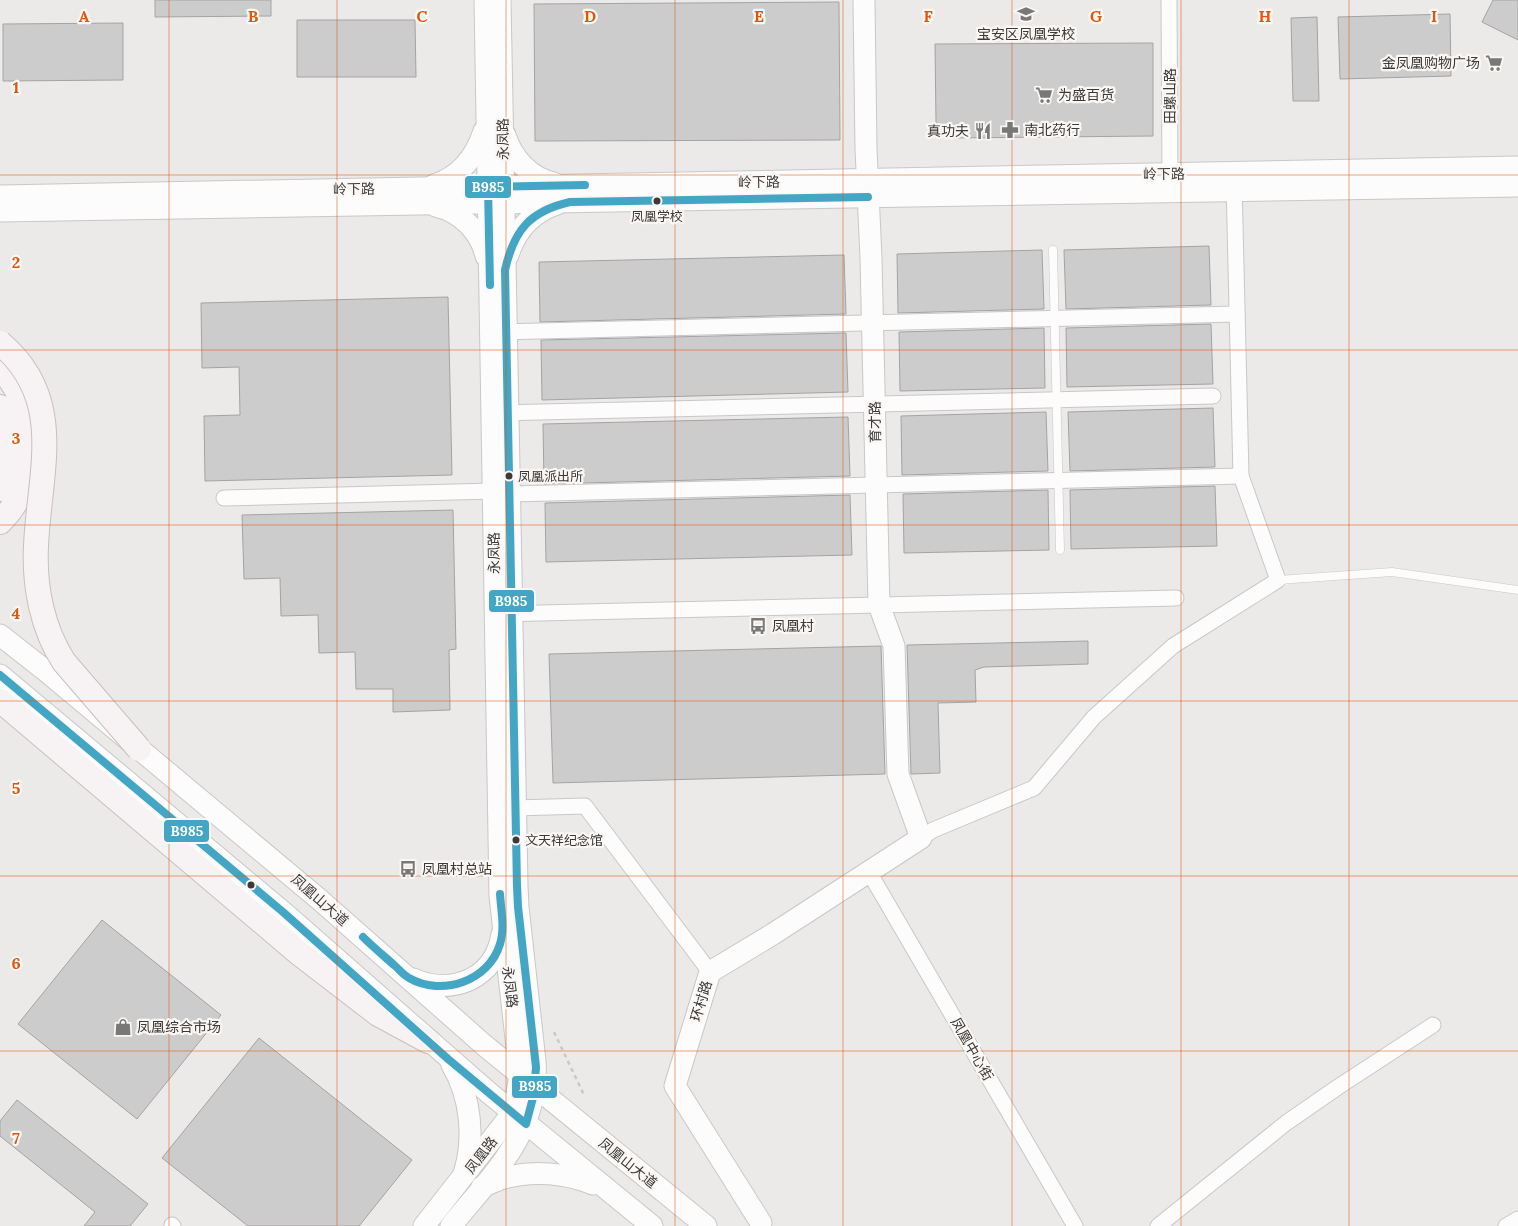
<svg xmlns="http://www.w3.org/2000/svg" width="1518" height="1226" font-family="Lora,'Noto Sans SC',serif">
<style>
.building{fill:#cdcccc;stroke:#a4a3a3}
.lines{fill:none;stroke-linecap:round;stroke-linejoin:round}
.lane-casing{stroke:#c9c7c7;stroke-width:9}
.street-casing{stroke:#c9c7c7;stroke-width:17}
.secondary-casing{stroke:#c9c7c7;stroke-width:23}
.primary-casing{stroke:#c8bfc0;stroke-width:26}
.path{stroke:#c9c9c8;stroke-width:2.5;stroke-dasharray:4 4;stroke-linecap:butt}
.lane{stroke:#fcfcfc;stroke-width:8}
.street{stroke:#fcfcfc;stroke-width:15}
.secondary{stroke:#fcfcfc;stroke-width:21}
.primary{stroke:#f7f2f3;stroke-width:24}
.primary-bridge-casing{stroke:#c8bfc0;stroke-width:26;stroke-linecap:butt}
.primary-bridge{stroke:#f7f2f3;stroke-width:24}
.bus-1-casing{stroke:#faf7f5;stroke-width:11}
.bus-1{stroke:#43a6c4;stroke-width:8}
.grid{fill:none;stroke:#df570e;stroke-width:1;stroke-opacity:0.55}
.bus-dot{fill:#3b3a39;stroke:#faf7f5;stroke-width:2}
.labels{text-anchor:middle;stroke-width:4.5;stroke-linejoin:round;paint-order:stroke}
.bus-label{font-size:13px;fill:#3b3a39;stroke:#faf7f5;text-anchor:start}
.poi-label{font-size:14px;fill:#3b3a39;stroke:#faf7f5;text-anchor:start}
.street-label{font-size:14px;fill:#3b3a39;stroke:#faf7f5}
.grid-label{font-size:16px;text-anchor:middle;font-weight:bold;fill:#df570e;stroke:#faf7f5;stroke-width:4.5;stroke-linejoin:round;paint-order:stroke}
.line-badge{stroke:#faf7f5;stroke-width:2}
.badge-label{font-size:14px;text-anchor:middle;font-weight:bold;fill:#fff}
</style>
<rect width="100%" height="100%" fill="#eceae9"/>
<g class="building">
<polygon points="155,0 271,0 271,16 155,17"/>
<polygon points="1493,0 1518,0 1518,40 1482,22"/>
<polygon points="839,2 840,140 535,141 534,4"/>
<polygon points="1450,14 1451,76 1340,79 1338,17"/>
<polygon points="1317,17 1319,101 1293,101 1291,18"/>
<polygon points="297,20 415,20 416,77 297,77"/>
<polygon points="123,23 123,80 3,81 3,24"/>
<polygon points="1153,43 1153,136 951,138 936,123 935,44"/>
<polygon points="1209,246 1211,305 1066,309 1064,250"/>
<polygon points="1042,250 1044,309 898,313 897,254"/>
<polygon points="844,255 846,314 540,322 539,262"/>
<polygon points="448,297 452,475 205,481 204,416 240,415 239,367 202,368 201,303"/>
<polygon points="1211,324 1213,384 1067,387 1066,328"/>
<polygon points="1044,328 1045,388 900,391 899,332"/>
<polygon points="846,333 848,392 542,400 541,340"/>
<polygon points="1213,408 1215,467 1070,471 1068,412"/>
<polygon points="1046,412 1048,471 902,475 901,416"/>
<polygon points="848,417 850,476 544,484 543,424"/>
<polygon points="1215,486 1217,546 1071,549 1070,490"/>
<polygon points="1048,490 1049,550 904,553 903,494"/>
<polygon points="850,495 852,555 546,562 545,503"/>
<polygon points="453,510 456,649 449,650 450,710 393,712 393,689 356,689 355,652 319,653 318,615 281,616 280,578 244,579 242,515"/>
<polygon points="1088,641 1088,664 984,667 975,670 976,702 938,703 940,773 911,774 907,645"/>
<polygon points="881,646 885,774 553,783 549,654"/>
<polygon points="102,920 221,1015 137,1119 18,1024"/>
<polygon points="259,1038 412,1160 359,1226 248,1226 162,1158"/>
<polygon points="17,1100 148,1204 130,1226 84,1226 95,1212 0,1136 0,1121"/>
</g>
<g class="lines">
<g class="lane-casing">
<g id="lane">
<polyline points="1053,250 1060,550"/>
<polyline points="1278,580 1392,572 1518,590"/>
</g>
</g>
<g class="street-casing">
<g id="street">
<polyline points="1169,0 1170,183"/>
<polyline points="497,332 1237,314"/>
<polyline points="500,413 1213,396"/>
<polyline points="224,498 493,491 510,494 1241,476"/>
<polyline points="502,614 1176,598"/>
<polyline points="515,808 585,806 710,972"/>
<polyline points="921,838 933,830 1034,788 1094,717 1173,646 1278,580 1241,476 1234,182"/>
<polyline points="869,872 1075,1226"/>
<polyline points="172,1225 173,1226"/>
<polyline points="1158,1226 1286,1123 1338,1087 1433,1025"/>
<polyline points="1506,1226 1518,1219"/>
</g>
</g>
<g class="secondary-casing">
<g id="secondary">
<path d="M505 135C512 158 530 178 554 183"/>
<path d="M434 185C460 177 476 156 484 131"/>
<polyline points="0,196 1518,167"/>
<path d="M436 206C461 212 480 231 486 256"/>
<polyline points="0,211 1518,186"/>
<path d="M508 255C516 230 532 212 557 204"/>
<polyline points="0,635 46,671 320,900 484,1045 706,1226"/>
<polyline points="0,675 283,912 488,1092 652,1226"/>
<path d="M413 979C452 996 495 979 502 934"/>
<path d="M452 1065C471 1097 475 1139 464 1174"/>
<path d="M482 1187C489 1184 497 1180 504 1178 533 1170 566 1173 593 1184"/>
<polyline points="761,1223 675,1086 710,972 773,934 921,838 898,774 894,646 879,605 871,258 866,149 864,0"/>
<polyline points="424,1226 507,1120 516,1100 520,1074 500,896 485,0"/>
<path d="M451 1226C492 1175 540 1132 535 1061L518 907 517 886 500 0"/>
</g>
</g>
<g class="primary-casing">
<g id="primary">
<path d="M0 368C31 397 38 457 20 494 15 505 8 514 0 522"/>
<path d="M0 407C12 425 15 454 7 474 6 479 2 484 0 489"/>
<polyline points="0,701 7,706 300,954 378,1014 428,1041"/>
</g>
</g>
<polyline class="path" points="554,1032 584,1095"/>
<use href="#lane" class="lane"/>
<use href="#street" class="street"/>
<use href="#secondary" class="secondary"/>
<use href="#primary" class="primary"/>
<g class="primary-bridge-casing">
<path id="primary-bridge" d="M0 343C67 399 39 472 36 546 34 586 42 628 64 662L139 749"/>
</g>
<use href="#primary-bridge" class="primary-bridge"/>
<g class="bus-1-casing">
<g id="bus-1">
<polyline points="490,285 488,187 585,185"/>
<path d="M0 675 283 912 448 1059 526 1124 534 1094 536 1067 518 907 517 886 505 270C514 230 530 211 570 202L868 197"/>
<path d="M363 937C373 947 384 956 394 965 399 969 403 975 409 978 442 997 489 981 500 944 505 928 501 910 500 894"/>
</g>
</g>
<use href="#bus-1" class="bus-1"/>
</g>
<path class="grid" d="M169 0V1226M337 0V1226M506 0V1226M675 0V1226M843 0V1226M1012 0V1226M1181 0V1226M1349 0V1226M0 175H1518M0 350H1518M0 525H1518M0 701H1518M0 876H1518M0 1051H1518"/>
<defs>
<g id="school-bare" transform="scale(1.35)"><path d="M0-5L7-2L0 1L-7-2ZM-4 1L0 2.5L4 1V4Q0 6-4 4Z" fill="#797877" stroke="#faf7f5" stroke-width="2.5" paint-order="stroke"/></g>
<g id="supermarket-bare" transform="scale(1.35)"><path d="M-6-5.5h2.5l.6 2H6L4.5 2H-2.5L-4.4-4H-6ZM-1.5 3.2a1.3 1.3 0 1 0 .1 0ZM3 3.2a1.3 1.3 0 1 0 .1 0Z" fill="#797877" stroke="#faf7f5" stroke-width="2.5" paint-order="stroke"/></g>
<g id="pharmacy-bare" transform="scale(1.35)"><path d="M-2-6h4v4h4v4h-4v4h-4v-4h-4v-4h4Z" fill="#797877" stroke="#faf7f5" stroke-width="2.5" paint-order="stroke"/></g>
<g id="restaurant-bare" transform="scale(1.35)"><path d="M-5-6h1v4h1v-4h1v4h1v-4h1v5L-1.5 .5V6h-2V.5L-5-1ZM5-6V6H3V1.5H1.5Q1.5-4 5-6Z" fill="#797877" stroke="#faf7f5" stroke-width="2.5" paint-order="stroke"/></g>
<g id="bus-bare" transform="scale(1.35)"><path d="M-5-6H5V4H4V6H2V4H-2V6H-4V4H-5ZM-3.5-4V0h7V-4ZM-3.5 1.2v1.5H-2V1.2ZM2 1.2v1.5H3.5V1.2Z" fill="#797877" stroke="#faf7f5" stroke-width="2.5" paint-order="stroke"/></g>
<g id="shop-bare" transform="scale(1.35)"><path d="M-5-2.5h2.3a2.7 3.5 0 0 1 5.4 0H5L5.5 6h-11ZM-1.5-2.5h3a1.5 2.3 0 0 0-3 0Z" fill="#797877" stroke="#faf7f5" stroke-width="2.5" paint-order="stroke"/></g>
</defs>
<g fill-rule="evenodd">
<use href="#school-bare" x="1026" y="14"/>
<use href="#supermarket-bare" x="1494" y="63"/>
<use href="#supermarket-bare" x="1044" y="95"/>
<use href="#pharmacy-bare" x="1010" y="130"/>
<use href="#restaurant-bare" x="983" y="131"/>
<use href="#bus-bare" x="758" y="626"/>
<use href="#bus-bare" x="408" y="869"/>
<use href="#shop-bare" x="123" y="1027"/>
</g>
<g class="bus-dot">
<circle cx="657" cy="201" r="4.5"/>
<circle cx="509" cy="476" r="4.5"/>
<circle cx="516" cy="840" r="4.5"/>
<circle cx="251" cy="885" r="4.5"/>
</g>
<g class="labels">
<g class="bus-label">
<text x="657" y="221" text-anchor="middle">凤凰学校</text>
<text x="518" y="481">凤凰派出所</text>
<text x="525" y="845">文天祥纪念馆</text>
</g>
<g class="poi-label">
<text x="1026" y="39" text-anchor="middle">宝安区凤凰学校</text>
<text x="1480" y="68" text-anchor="end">金凤凰购物广场</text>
<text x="1058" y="100">为盛百货</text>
<text x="1024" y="135">南北药行</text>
<text x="969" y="136" text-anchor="end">真功夫</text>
<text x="772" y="631">凤凰村</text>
<text x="422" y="874">凤凰村总站</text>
<text x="137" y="1032">凤凰综合市场</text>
</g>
<g class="street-label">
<text transform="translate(1170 96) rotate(-90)" y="5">田螺山路</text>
<text transform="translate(503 139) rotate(-91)" y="5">永凤路</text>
<text transform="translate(1164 174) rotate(-1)" y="5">岭下路</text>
<text transform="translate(759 182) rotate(-1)" y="5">岭下路</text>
<text transform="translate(354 189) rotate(-1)" y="5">岭下路</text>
<text transform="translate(875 422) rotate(-91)" y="5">育才路</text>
<text transform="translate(494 553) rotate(-91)" y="5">永凤路</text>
<text transform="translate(320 900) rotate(41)" y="5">凤凰山大道</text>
<text transform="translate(510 987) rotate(83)" y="5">永凤路</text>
<text transform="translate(701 1001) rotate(-73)" y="5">环村路</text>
<text transform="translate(972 1049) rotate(60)" y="5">凤凰中心街</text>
<text transform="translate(481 1155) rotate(-52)" y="5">凤凰路</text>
<text transform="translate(628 1163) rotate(39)" y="5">凤凰山大道</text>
</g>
</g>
<g class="grid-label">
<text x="84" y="22">A</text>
<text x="253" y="22">B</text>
<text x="422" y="22">C</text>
<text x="590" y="22">D</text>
<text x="759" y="22">E</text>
<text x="928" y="22">F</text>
<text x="1096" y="22">G</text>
<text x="1265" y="22">H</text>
<text x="1434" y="22">I</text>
<text x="16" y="93">1</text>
<text x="16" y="268">2</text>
<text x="16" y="444">3</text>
<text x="16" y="619">4</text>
<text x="16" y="794">5</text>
<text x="16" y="969">6</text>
<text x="16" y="1144">7</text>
</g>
<g class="line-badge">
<rect x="464" y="175" width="48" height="24" rx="5" fill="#43a6c4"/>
<rect x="488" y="589" width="47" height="24" rx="5" fill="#43a6c4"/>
<rect x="163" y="819" width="47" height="24" rx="5" fill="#43a6c4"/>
<rect x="511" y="1075" width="47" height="24" rx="5" fill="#43a6c4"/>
</g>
<g class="badge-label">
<text x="488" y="192">B985</text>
<text x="511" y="606">B985</text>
<text x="187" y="836">B985</text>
<text x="535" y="1091">B985</text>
</g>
</svg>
